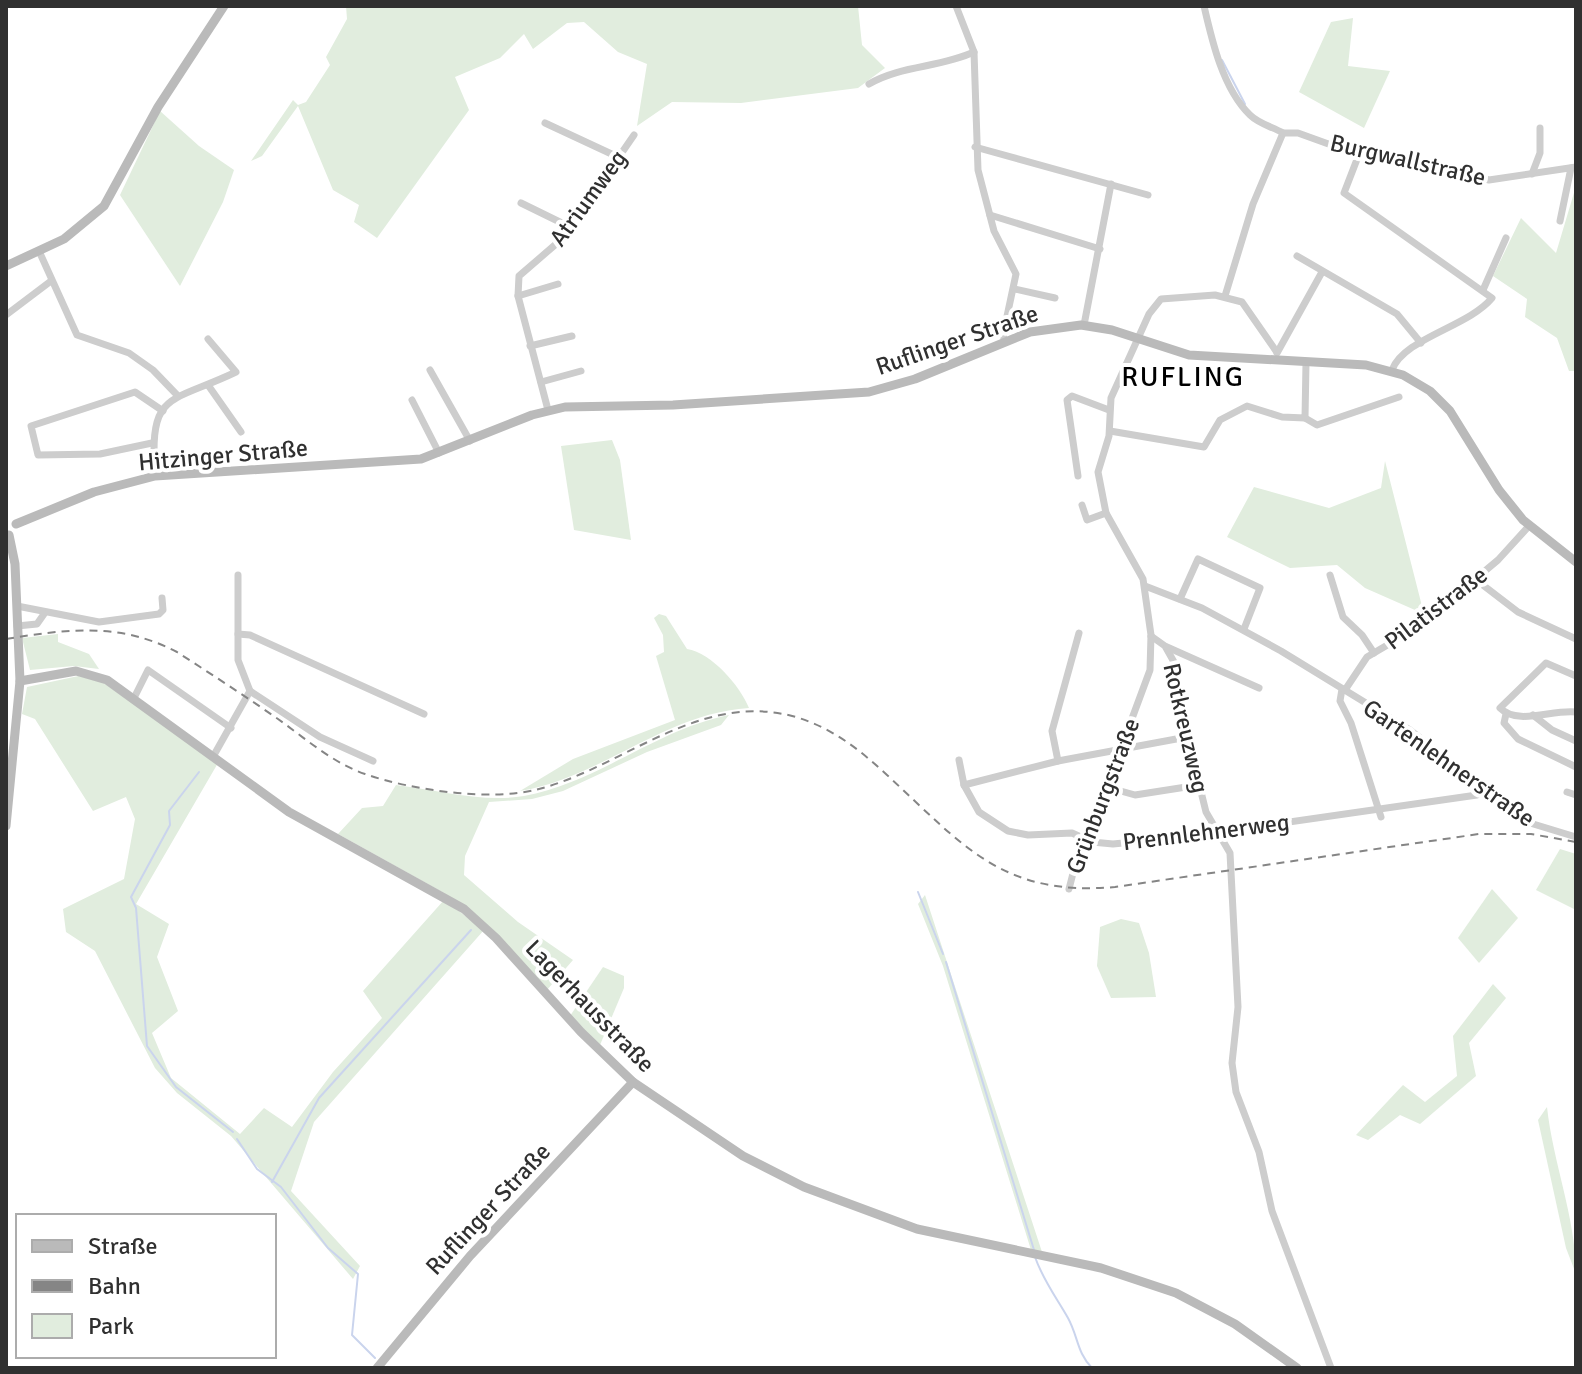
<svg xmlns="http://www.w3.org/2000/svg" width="1582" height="1374" font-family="Signika,sans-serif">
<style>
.green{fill:#e1edde}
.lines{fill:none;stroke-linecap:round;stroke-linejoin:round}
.stream{stroke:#cad4ed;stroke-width:2}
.street{stroke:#cdcdcd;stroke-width:7}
.secondary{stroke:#bababa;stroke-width:9}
.rail{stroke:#858585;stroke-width:2;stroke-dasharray:8 6;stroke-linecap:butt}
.labels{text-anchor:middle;stroke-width:8;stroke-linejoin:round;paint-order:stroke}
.street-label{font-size:24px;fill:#303030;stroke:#fff}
.quarter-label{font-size:28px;letter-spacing:2px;fill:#000;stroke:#fff}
</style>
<rect width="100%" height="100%" fill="#fff"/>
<g class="green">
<polygon points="346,6 858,6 862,45 885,68 858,88 741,103 672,102 637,126 647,64 618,52 584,22 567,23 533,49 524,34 500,58 455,77 469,110 377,238 354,222 359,205 333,190 298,106 262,156 251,161 293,100 298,105 306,102 330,65 326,57 347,19"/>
<polygon points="1353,18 1348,66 1390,71 1364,128 1299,92 1331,22"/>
<polygon points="160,111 199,146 234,170 223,202 180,286 120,195"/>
<polygon points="1576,186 1576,371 1569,371 1557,338 1525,317 1527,299 1493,276 1521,218 1556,253"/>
<polygon points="612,440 620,460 631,540 574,530 561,446"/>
<polygon points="1385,461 1424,614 1365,588 1337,565 1290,568 1227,537 1254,487 1329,508 1381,488"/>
<path d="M659 614 666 616 687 649C712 653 740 686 749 708 665 713 601 778 520 791L573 759 675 720 656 656 664 652 663 635 654 618Z"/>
<polygon points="58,634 58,642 89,654 99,669 74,666 30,670 22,638"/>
<polygon points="83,675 98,679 218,763 136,904 169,924 157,957 178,1011 152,1033 171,1078 240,1134 264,1108 292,1127 333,1072 382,1018 363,991 444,900 484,930 314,1122 291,1191 360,1266 353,1279 231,1136 177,1093 155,1068 95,951 66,932 63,909 124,879 135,819 126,797 93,811 35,719 22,714 27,687"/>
<path d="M729 715 721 725 647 752 563 791 532 799 489 802 465 856 464 875 518 922 573 960 547 990 444 893 338 834 362 808 383 806 396 785C437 790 483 803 524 796 597 783 657 729 729 715Z"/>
<polygon points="1560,849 1576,854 1576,910 1536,890"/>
<polygon points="1492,889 1518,918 1479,963 1458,938"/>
<polygon points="925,895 1042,1252 1031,1250 943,966 918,904"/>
<polygon points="1121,919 1139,923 1149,953 1156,997 1111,998 1097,966 1100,927"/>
<polygon points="603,967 624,976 624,988 600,1045 570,1016"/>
<polygon points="1493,984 1506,998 1469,1043 1476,1076 1420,1124 1400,1115 1368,1140 1356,1135 1403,1085 1425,1102 1457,1076 1453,1036"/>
<path d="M1547 1107C1553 1163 1576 1218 1576 1274L1566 1248 1538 1120Z"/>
</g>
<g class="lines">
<g class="stream">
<polyline points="1222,60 1245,104"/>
<polyline points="199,772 169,811 170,825 131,897 136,908 147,1046 176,1087 233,1132"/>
<polyline points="918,892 943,954"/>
<polyline points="946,962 1034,1250"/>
<polyline points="237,1139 257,1169 281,1187 328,1248 358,1274 352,1335 375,1358"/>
<polyline points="272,1182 319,1098 471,930"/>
<path d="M1035 1257C1043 1280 1056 1297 1068 1318 1078 1336 1077 1353 1092 1368"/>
<polyline points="1509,1368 1560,1368"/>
</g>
<g class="street">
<polyline points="956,6 974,52 978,170 994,231 1016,274 1003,335 1005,342"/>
<path d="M1204 6C1212 41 1223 89 1250 115 1259 124 1273 127 1283 133L1253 204 1225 296"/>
<path d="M869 84C902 65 939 68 974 52"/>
<polyline points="545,123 618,157"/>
<polyline points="1283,133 1298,133 1334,146 1371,150 1489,180 1576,167"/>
<polyline points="975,147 1148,195"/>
<path d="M1361 149 1344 193 1492 298C1468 327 1404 338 1392 370"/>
<polyline points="1532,174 1540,153 1540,128"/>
<polyline points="521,203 570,227"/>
<polyline points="990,215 1100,249"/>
<polyline points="1560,221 1571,168"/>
<polyline points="39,251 77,335 129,353 153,370 178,396"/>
<polyline points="1297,256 1397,314 1421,343"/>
<polyline points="1015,289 1055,298"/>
<polyline points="1483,290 1506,238"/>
<polyline points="518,296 558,284"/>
<polyline points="6,315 51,281"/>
<polyline points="1084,325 1111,184"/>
<polyline points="530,346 572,336"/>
<polyline points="1277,353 1322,272"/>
<polyline points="430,370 470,441"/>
<polyline points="541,382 581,371"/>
<polyline points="208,385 241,432"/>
<polyline points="412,400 439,453"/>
<polyline points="548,410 518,296 519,276 563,238 634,135"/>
<polyline points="1305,418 1317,425 1399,397"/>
<polyline points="1110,431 1204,447 1220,420 1247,406 1282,417 1305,418 1306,363"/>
<polyline points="152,443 100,454 38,455 31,426 135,392 163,411"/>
<path d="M155 476C149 390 169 404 236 372L208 339"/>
<polyline points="1078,476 1067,400 1072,396 1109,410"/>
<polyline points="1082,505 1087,520 1106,513"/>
<polyline points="1330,575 1343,617 1362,635 1374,653"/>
<polyline points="1475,579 1518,612 1576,639"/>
<polyline points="1145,586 1202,608 1281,651 1410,730 1530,823 1576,837"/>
<polyline points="1180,599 1198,559 1260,588 1244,629"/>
<polyline points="17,606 99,622 159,614 163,610 162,598"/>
<polyline points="17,626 37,624 44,614"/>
<polyline points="238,634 250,635 424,714"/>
<polyline points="1151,636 1165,646 1174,662 1187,735 1206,812 1230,853 1238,1007 1232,1063 1236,1092 1259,1152 1272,1211 1331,1368"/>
<polyline points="1167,647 1259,688"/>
<path d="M1576 676 1546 663 1500 708C1518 726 1552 709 1576 712"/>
<polyline points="1342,689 1340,701 1351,723 1381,817"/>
<polyline points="1345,690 1367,657 1418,627 1498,560 1529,526"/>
<polyline points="250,691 320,737 373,761"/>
<polyline points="134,698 148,670 231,728"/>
<polyline points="1506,714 1504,723 1518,739 1576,767"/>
<polyline points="1533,715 1552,730 1576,741"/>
<polyline points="214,755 250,691 238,660 238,575"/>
<polyline points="959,760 964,785 1058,761 1187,737"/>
<polyline points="1058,761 1052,731 1079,633"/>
<polyline points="964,785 979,812 1008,831 1028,835 1072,833 1092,842 1113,844 1184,837 1477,795 1485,789"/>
<polyline points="1110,788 1135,795 1199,785"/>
<polyline points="1567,792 1576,795"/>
<polyline points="1069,889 1081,842 1114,779 1127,732 1150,670 1151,635 1143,579 1106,513 1098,472 1109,436 1111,398 1149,314 1161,299 1215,295 1242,302 1276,351"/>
</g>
<g class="secondary">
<polyline points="6,266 64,239 104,206 158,107 224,6"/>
<polyline points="16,524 94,492 155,476 421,459 532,415 565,407 673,405 869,392 915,379 1030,332 1081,325 1112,330 1189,355 1366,365 1403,375 1430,391 1450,411 1499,490 1523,520 1576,562"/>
<polyline points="20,681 76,671 107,680 289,812 464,909 496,938 581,1032 633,1082 743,1156 804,1187 917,1229 1101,1268 1176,1293 1235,1324 1297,1368"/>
<polyline points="6,826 20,681 15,564 9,535"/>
<polyline points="377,1368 470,1256 633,1082"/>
</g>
<path class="rail" d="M6 639C67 629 120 622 177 652 211 674 245 696 278 719 306 739 333 763 365 774 411 790 492 802 539 789 626 766 700 690 796 717 832 728 859 749 887 775 963 845 1002 897 1115 887L1479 834H1531L1576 842"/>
</g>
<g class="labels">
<g class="street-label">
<text transform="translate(1408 160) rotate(13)" y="8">Burgwallstraße</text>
<text transform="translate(588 198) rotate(-54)" y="8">Atriumweg</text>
<text transform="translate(957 340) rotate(-19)" y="8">Ruflinger Straße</text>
<text transform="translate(223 455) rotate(-5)" y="8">Hitzinger Straße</text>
<text transform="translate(1436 608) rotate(-37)" y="8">Pilatistraße</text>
<text transform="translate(1186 728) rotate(77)" y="8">Rotkreuzweg</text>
<text transform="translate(1449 763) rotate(35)" y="8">Gartenlehnerstraße</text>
<text transform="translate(1103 796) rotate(-69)" y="8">Grünburgstraße</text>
<text transform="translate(1206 832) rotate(-7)" y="8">Prennlehnerweg</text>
<text transform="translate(590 1006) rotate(46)" y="8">Lagerhausstraße</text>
<text transform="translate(488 1209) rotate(-47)" y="8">Ruflinger Straße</text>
</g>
<g class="quarter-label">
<text x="1183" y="386">RUFLING</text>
</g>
</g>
<rect width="1582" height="1374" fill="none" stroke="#303030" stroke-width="16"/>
<rect x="16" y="1214" width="260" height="144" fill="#ffffff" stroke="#acacac" stroke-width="2"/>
<rect x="32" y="1240" width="40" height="12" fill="#bababa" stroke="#acacac" stroke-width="2"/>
<text x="88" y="1254" font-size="24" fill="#303030">Straße</text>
<rect x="32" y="1280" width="40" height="12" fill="#858585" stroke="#acacac" stroke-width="2"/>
<text x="88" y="1294" font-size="24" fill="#303030">Bahn</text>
<rect x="32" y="1314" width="40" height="24" fill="#e1edde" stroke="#acacac" stroke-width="2"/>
<text x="88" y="1334" font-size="24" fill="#303030">Park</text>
</svg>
